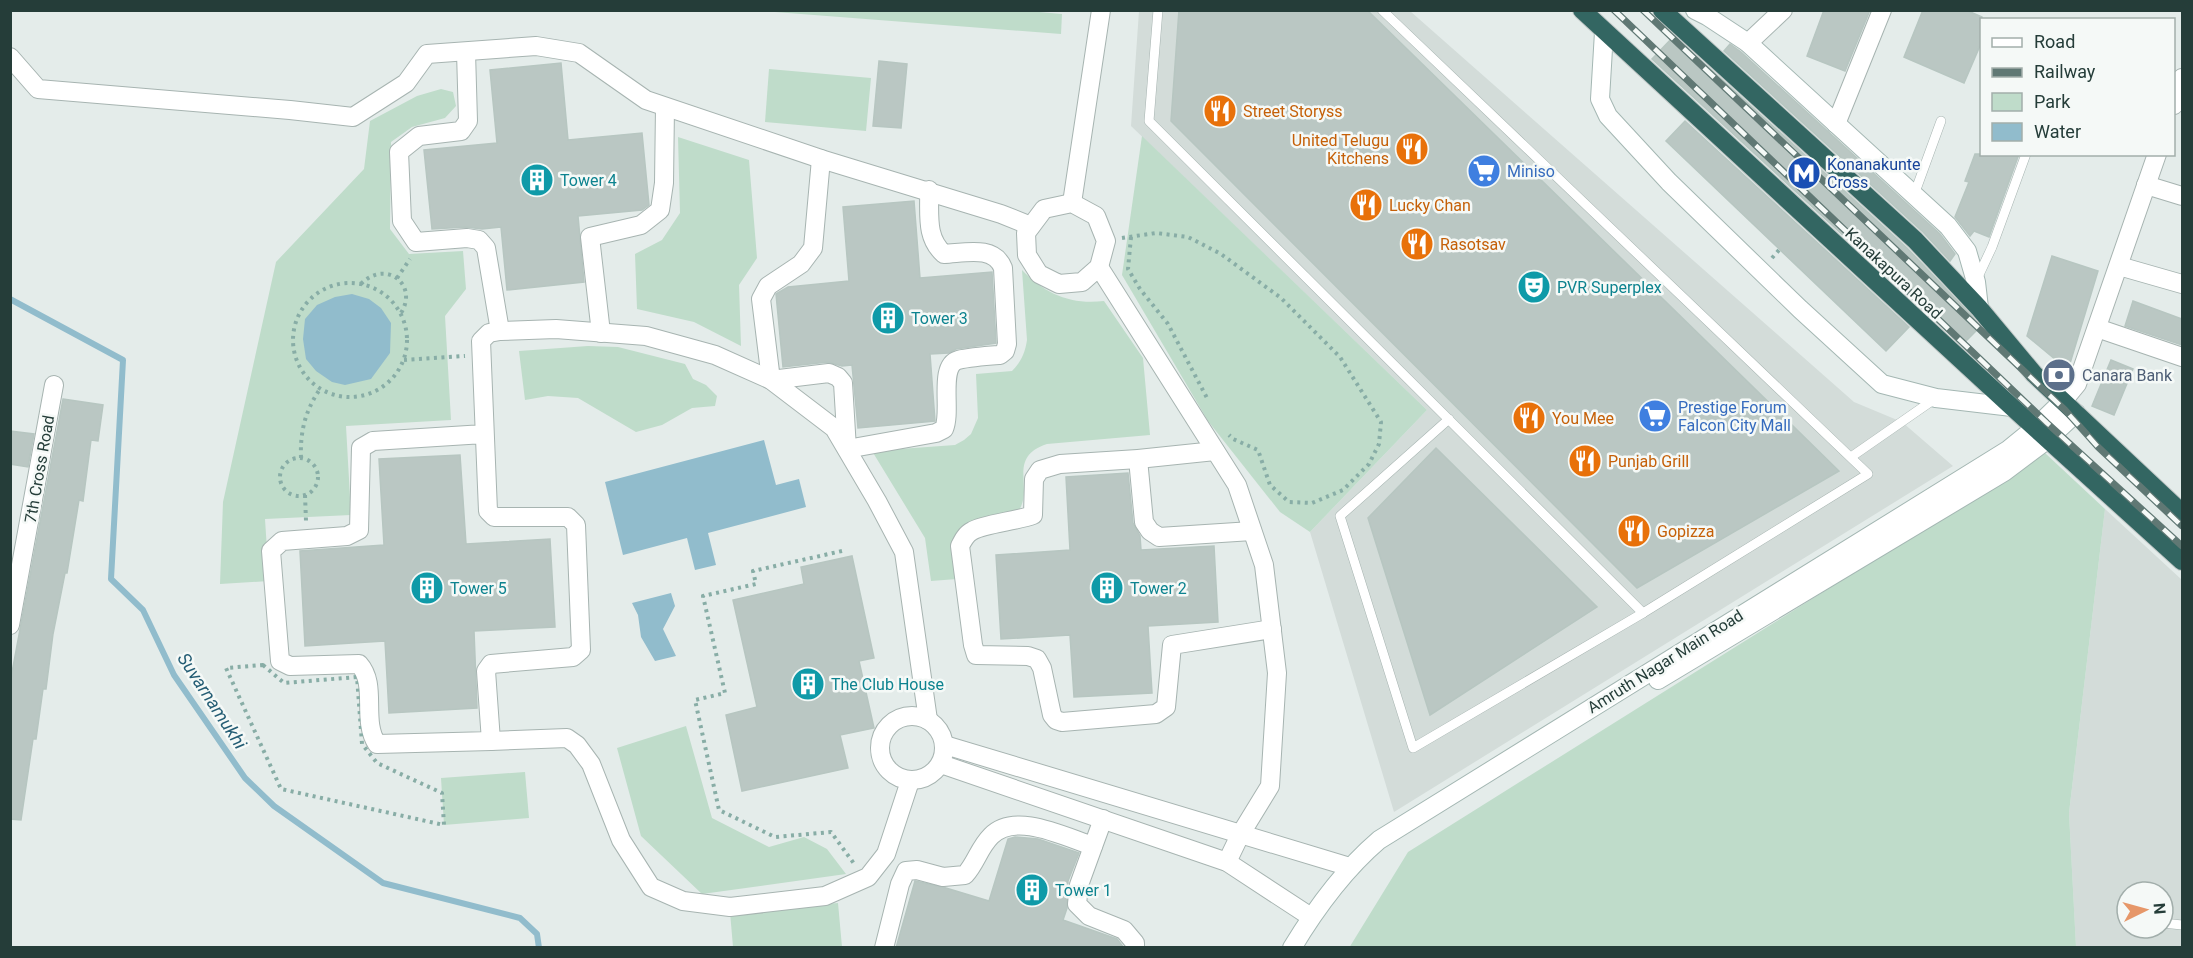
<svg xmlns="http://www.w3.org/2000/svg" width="2193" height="958" font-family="Roboto,sans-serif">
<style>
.built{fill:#d3dcd9;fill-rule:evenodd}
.green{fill:#bfdcca}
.water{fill:#91bccc}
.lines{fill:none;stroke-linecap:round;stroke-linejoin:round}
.stream{stroke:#91bccc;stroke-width:6}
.building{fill:#bac7c3;stroke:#b7c6c1;stroke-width:1.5}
.lane-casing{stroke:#a7b4b1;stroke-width:10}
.street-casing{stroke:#a7b4b1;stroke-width:20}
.secondary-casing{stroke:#a4b7b3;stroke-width:20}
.highway-casing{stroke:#c2c9c8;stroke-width:20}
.path{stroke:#88ada6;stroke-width:4;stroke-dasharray:3 4.5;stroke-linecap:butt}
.lane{stroke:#fff;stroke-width:9}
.street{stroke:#fff;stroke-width:18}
.secondary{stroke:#fff;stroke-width:18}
.highway{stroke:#336662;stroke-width:18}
.rail-casing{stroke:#607874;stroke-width:7}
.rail{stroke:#f5f9f7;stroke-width:4.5;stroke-dasharray:14;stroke-linecap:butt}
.labels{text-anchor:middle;stroke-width:5;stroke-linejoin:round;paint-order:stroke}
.food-label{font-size:16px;fill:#c56008;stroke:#f5f9f7;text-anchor:start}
.transit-label{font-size:16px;fill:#164399;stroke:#f5f9f7;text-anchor:start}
.shop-label{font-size:16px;fill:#366cbe;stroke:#f5f9f7;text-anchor:start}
.culture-label{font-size:16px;fill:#0d838f;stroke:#f5f9f7;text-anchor:start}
.street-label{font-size:16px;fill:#253d39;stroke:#f5f9f7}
.service-label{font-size:16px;fill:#4e5e75;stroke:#f5f9f7;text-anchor:start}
.water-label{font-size:18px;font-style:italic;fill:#245d74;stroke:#f5f9f7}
</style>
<rect width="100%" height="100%" fill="#e4ecea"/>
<g class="built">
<polygon points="1139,11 1410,11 1854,402 1902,422 1953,466 1394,812 1310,532 1427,410 1131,126"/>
<path d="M2105 509 2182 580V947L2076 948 2069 813ZM2127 892H2163V928H2127Z"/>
</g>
<g class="green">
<polygon points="1017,10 1062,14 1061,34 762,11"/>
<polygon points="769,69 871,78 866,131 765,122"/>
<polygon points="441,89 453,92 456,106 445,118 412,127 391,142 390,229 409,254 463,251 466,289 445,316 451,420 346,426 351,515 265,519 269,581 220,584 223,502 276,262 364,169 370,121 417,96"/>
<polygon points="1142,136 1427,410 1310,532 1280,512 1208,421 1122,275"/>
<polygon points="678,137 749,160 757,258 739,285 741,346 694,322 637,309 635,254 662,240 680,213"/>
<path d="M1022 270C1045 294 1071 305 1104 301L1143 358 1150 435 1047 444C1005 458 1036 489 1017 513L979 521 957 579 931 581 925 538 872 451 955 445 964 440 971 434 978 418 976 374 1012 371C1021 362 1025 353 1027 340Z"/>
<polygon points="588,346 618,347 685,364 693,379 706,385 717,396 715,406 692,408 662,425 636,432 578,398 548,396 525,400 519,351"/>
<polygon points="2045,453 2105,509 2069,813 2076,947 1349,948 1408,852"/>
<polygon points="686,726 712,818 769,847 804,837 827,849 846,874 702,894 641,836 617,748"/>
<polygon points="525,772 529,818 444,825 441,778"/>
<polygon points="838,903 842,947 733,947 730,912"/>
</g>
<g class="water">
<polygon points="352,294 369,299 381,308 391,323 390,353 371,379 345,385 332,382 316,371 306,359 303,339 305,319 317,305 335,297"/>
<polygon points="764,440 776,485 799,479 806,507 708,533 716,565 695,570 687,538 623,555 605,482"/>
<polygon points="671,593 675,606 663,629 676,656 655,661 641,637 638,615 632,603"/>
</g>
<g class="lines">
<polyline class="stream" points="10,299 123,360 111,579 143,610 174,675 245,778 274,806 383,883 520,918 537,934 539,948"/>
</g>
<g class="building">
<polygon points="1179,10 1367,10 1839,471 1637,588 1171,121"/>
<polygon points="1824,10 1870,10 1845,71 1807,56"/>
<polygon points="1923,10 1966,10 1982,17 1982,41 1964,83 1904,57"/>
<polygon points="1674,36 1907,248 1971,315 1980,327 1962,345 1652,59"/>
<polygon points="1730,44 1741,52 1940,234 1955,254 1950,261 1923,232 1724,51"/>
<polygon points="879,61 907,64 901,128 873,126"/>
<polygon points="561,63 568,140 642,133 649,205 642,210 578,216 584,282 507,290 501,227 482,229 466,227 432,229 424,150 497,143 490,70"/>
<polygon points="1685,121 1909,327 1886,351 1666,141"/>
<polygon points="1975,154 2019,154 1989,237 1974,231 1970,236 1955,217 1969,182 1965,181"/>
<polygon points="914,201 920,278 992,272 996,343 956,349 949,353 930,354 935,421 858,428 852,365 842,366 828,362 783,367 776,294 788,287 849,281 843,207"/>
<polygon points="2052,256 2098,271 2068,370 2027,336"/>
<polygon points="2133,301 2182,319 2182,345 2125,326"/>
<polygon points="2111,360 2133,369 2114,415 2092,406"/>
<polygon points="63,399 103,405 98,441 91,440 83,501 79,500 67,573 65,573 53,634 46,689 43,689 36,739 33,739 21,820 10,819 10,683"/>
<polygon points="10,431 34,434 28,467 10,464"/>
<polygon points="1436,448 1597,607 1430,715 1368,518"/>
<polygon points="460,455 466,544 550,539 555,627 474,631 477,708 389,713 385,641 305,646 300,551 384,545 379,459"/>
<polygon points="1128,473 1133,523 1140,536 1141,550 1214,546 1218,622 1148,626 1152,693 1074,697 1070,635 1001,639 996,555 1070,550 1066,477"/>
<polygon points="852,556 874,658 859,661 874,728 840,735 848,768 742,791 726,715 757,707 733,600 804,584 801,567"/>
<polygon points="1015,837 1038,839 1079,853 1068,881 1067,908 1063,920 1117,939 1124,948 896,948 915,881 946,888 989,901 1008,839"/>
</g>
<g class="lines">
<g class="lane-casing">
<g id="lane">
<polyline points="1158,10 1149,121 1643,613 1868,474 1382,10"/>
<polyline points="1914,195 1941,121"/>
<polyline points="1977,279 1992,247 2026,154"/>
<polyline points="1449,419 1340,516 1413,748 1643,613"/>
<polyline points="1851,457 1936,398"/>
<polyline points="2163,923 2182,925"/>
</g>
</g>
<g class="street-casing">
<g id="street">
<polyline points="1748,43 1783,10"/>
<polyline points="466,52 468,121 461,131 419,136 399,152 402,221 416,242 467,238 479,240 486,248 500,331"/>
<polyline points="10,57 38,89 290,110 353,117 406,83 427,54 536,46 579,53 646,100 821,159 1001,214 1031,226"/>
<polyline points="2174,105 2182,78"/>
<polyline points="1836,124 1882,10"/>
<path d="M821 159 813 248 801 264 768 286 761 299 771 380 829 373 838 377 843 383 847 449 936 433 944 429C952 411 938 366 958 360 971 357 986 356 1000 355L1005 351 1007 344 1003 268C994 245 965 253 944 254 925 237 930 214 929 190"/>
<polyline points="2146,185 2182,196"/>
<polygon points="1072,203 1096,216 1106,241 1099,267 1082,282 1059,284 1039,274 1027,255 1026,233 1044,209"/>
<polyline points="1072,203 1101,10"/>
<polyline points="2119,266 2182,284"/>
<polyline points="1099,267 1237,485 1264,565 1277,673 1270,786 1240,835 1227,862"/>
<polyline points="2097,328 2182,357"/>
<polyline points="601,333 590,237 641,225 660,210 664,183 665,107"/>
<polyline points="2063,401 2077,384 2157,154"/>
<path d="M484 434 373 441 361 448 359 530 347 536 282 541 271 551 280 661 290 666 359 664C378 685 361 720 377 744L491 741 486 671 491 664 573 657 581 650 576 525 568 517H494L488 511 481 341 489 333 500 331 556 329 646 336 715 355 771 380 834 428 877 501 904 552 928 720"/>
<path d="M1215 451 1138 459 1060 464 1040 470 1034 479 1033 515C1017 521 983 524 972 531 966 534 963 540 960 546L973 645 976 655 1028 656 1037 659 1042 668 1052 715 1056 720 1062 722 1156 714 1166 707 1172 645 1272 629"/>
<polyline points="1138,459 1144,522 1150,531 1159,537 1252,531"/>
<polyline points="10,625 54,385"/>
<circle cx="912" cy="748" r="32"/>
<polyline points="491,741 567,738 577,745 591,764 621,840 651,887 683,901 730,907 825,896 868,877 886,854 910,781"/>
<polyline points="945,745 1350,867"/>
<polyline points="941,764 1227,862 1311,917"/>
<polyline points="1103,819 1079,885 1077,904 1089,916 1124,930 1135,943 1135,948"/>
<path d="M884 948 900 884 906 871 917 870 943 877 965 875C976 863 979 848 991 836 1015 811 1065 837 1093 846"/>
</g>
</g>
<g class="secondary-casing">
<g id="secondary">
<polyline points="1695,10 1707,16 1748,43 1948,226 1967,251 1976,282 1979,308"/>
<polyline points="1604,32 1600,99 1608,116 1669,182 1800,309 1882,384 1936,398 2012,407"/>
<polyline points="1658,680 2004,472 2048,439 2076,413"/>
<path d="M1292 948C1316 908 1344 870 1379 840L2008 450 2035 428 2063 401"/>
</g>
</g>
<g class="highway-casing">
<g id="highway">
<polyline points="1582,10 2012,407 2182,561"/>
<polyline points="1662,10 1915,240 1979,308 2034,374 2182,513"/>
</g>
</g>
<g class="path">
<polyline points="1131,237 1128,269 1140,289 1168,324 1207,398"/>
<polyline points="1122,238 1156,233 1188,237 1221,254 1281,298 1340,357 1381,422 1379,444 1369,464 1343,490 1312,503 1289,502 1270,485 1258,450 1233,439 1229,435"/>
<polyline points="1772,258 1779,250"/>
<polyline points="397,278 410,259"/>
<circle cx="350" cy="340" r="57"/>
<path d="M361 284C385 259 419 284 401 313"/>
<polyline points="404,360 465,356"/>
<path d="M301 458C300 432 305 411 320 389"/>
<circle cx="299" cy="477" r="19"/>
<polyline points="305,495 306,521"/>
<polyline points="842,551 753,571 756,584 703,596 725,693 695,700 719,810 775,837 831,832 855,865"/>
<polygon points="263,665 284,683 357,677 362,744 377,763 442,793 444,825 281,789 226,668"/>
</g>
<use href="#lane" class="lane"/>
<use href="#street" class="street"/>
<use href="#secondary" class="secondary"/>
<use href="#highway" class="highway"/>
<g class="rail-casing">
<g id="rail">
<polyline points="1614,10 2047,423 2182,546"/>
<polyline points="1643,10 2065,410 2098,447 2182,526"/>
</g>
</g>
<use href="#rail" class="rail"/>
</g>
<defs>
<g id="restaurant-disc" transform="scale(1.725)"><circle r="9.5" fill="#e8710a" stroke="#f5f9f7"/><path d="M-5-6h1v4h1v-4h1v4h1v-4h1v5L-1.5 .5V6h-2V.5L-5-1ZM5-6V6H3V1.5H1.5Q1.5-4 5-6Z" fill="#fff"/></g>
<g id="supermarket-disc" transform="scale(1.725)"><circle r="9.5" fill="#3f7fe0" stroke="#f5f9f7"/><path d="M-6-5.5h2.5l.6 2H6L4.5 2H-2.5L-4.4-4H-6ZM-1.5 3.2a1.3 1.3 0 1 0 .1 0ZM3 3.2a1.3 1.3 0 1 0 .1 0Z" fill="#fff"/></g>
<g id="metro-disc" transform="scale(1.725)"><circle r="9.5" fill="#1a4fb4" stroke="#f5f9f7"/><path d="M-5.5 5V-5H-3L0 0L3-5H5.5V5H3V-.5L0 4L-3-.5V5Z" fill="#fff"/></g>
<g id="building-disc" transform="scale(1.725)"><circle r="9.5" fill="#0f9aa8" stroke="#f5f9f7"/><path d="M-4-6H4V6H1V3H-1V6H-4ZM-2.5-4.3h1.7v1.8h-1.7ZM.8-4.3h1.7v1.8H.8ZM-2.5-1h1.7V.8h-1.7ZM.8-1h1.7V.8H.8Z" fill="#fff"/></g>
<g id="theatre-disc" transform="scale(1.725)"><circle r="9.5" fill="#0f9aa8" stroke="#f5f9f7"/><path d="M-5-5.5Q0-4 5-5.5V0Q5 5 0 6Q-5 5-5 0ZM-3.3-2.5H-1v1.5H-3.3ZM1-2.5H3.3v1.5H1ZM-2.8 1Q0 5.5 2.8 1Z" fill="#fff"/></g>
<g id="bank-disc" transform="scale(1.725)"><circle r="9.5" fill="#5c6f8a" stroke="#f5f9f7"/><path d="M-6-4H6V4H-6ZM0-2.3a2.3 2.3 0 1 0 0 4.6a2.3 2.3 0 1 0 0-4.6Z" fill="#fff"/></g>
</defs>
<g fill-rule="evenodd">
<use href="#restaurant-disc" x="1220" y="111"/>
<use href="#restaurant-disc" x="1412" y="149"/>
<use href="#supermarket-disc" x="1484" y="171"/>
<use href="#metro-disc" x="1804" y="173"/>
<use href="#building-disc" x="537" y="180"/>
<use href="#restaurant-disc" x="1366" y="205"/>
<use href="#restaurant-disc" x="1417" y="244"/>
<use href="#theatre-disc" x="1534" y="287"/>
<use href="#building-disc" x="888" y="318"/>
<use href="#bank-disc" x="2059" y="375"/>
<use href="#supermarket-disc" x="1655" y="416"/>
<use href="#restaurant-disc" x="1529" y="418"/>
<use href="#restaurant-disc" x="1585" y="461"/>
<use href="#restaurant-disc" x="1634" y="531"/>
<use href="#building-disc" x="427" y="588"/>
<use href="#building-disc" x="1107" y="588"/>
<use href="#building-disc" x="808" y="684"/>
<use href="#building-disc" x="1032" y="890"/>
</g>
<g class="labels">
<g class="food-label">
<text x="1243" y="117">Street Storyss</text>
<text x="1389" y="146" text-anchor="end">United Telugu<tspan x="1389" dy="18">Kitchens</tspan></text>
<text x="1389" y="211">Lucky Chan</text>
<text x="1440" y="250">Rasotsav</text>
<text x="1552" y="424">You Mee</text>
<text x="1608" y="467">Punjab Grill</text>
<text x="1657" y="537">Gopizza</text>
</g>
<g class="transit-label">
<text x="1827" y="170">Konanakunte<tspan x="1827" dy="18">Cross</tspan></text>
</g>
<g class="shop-label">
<text x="1507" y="177">Miniso</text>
<text x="1678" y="413">Prestige Forum<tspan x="1678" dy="18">Falcon City Mall</tspan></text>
</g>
<g class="culture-label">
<text x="560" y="186">Tower 4</text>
<text x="1557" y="293">PVR Superplex</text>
<text x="911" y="324">Tower 3</text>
<text x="450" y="594">Tower 5</text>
<text x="1130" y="594">Tower 2</text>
<text x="831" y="690">The Club House</text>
<text x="1055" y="896">Tower 1</text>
</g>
<g class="street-label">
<text transform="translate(1894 273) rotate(43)" y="6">Kanakapura Road</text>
<text transform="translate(39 469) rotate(-80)" y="6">7th Cross Road</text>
<text transform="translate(1665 661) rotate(-32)" y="6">Amruth Nagar Main Road</text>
</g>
<g class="service-label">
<text x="2082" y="381">Canara Bank</text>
</g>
<g class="water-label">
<text transform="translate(212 701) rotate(57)" y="6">Suvarnamukhi</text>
</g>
</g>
<rect width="2193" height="958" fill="none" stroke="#253d39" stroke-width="24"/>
<rect x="1980" y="18" width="195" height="138" fill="#f5f9f7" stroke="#a2aeab" stroke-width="1.5"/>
<rect x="1992" y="38" width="30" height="9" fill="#ffffff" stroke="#a2aeab" stroke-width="1.5"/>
<text x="2034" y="48" font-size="18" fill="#253d39">Road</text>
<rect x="1992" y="68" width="30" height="9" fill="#607874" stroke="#a2aeab" stroke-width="1.5"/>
<text x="2034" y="78" font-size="18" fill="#253d39">Railway</text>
<rect x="1992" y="93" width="30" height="18" fill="#bfdcca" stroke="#a2aeab" stroke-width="1.5"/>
<text x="2034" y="108" font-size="18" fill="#253d39">Park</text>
<rect x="1992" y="123" width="30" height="18" fill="#91bccc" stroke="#a2aeab" stroke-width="1.5"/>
<text x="2034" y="138" font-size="18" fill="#253d39">Water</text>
<g transform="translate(2145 910) rotate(85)"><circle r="28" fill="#f5f9f7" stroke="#a2aeab" stroke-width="1.5"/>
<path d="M0-4.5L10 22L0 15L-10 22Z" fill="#e69769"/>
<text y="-9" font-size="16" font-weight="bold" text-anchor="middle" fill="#253d39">N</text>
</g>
</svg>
